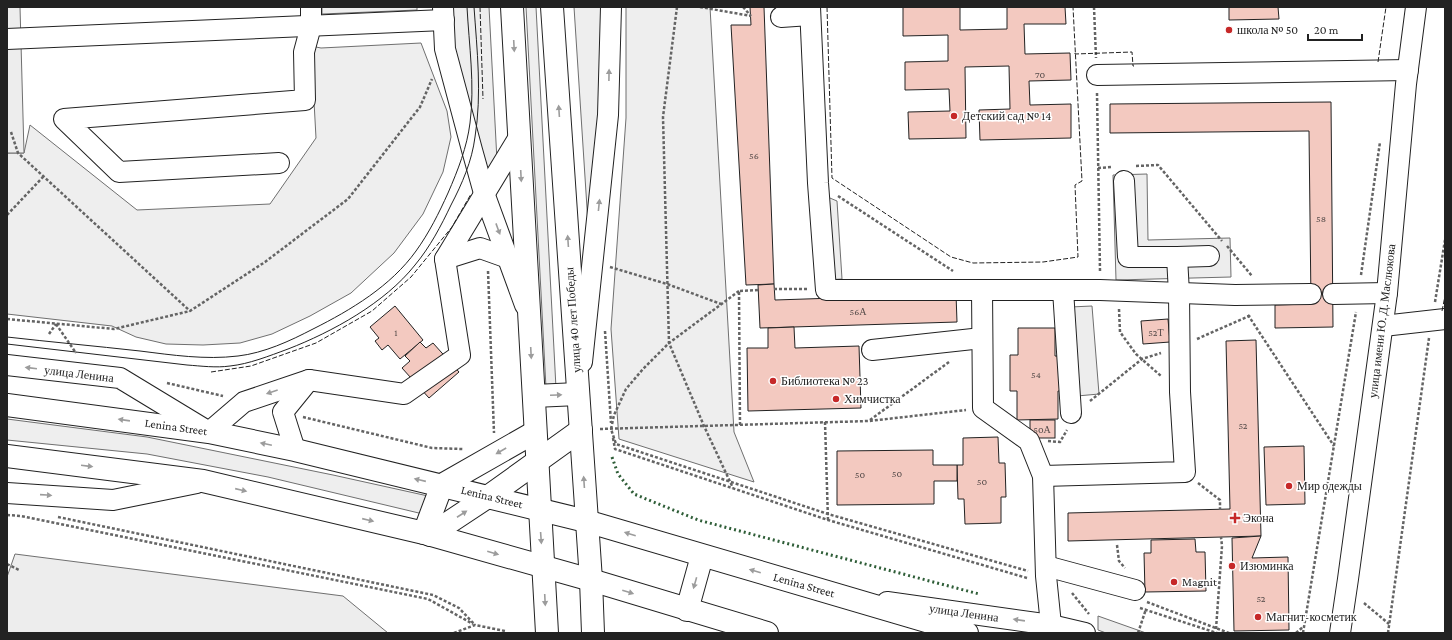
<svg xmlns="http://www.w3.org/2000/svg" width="1452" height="640" font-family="'Crimson Pro',serif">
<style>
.green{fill:#eee;stroke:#6f6f6f}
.parking{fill:#ededed;stroke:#6f6f6f}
.building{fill:#f3c9c0;stroke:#222}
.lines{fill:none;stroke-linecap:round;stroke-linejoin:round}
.minor-casing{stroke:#222;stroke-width:22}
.major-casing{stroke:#222;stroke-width:24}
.path{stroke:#646464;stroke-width:2.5;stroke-dasharray:3 2;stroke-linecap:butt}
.minor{stroke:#fff;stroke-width:20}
.major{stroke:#fff;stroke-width:22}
.tram{stroke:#222;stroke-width:1}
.hedge{stroke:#2f5e38;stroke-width:3;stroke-dasharray:2 3;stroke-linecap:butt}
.fence{stroke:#222;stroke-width:1;stroke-dasharray:5 2;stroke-linecap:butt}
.oneway{fill:#9c9c9c}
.poi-dot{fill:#c62828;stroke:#fff;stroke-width:1.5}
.labels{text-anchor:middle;stroke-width:3;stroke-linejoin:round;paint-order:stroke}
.number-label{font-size:10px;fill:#564c4a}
.poi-label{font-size:12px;fill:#222;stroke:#fff;text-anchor:start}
.street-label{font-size:12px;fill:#222;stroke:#fff}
</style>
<rect width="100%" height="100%" fill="#fff"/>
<g class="green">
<polygon points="322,7 417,7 417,10 322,14"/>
<polygon points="452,7 489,7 497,161 487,176 454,50"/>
<polygon points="526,7 536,7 556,388 546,388"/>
<polygon points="574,7 602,7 599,126 589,239"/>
<polygon points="626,7 710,7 734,432 754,482 619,439 611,329 626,118"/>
<polygon points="421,43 447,111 451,137 443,172 423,214 394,253 351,293 310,316 272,334 240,343 203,345 166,344 136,337 112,326 7,314 7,153 24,153 30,125 137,210 270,204 316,138 311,46 321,48"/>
<polygon points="7,419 147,437 333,475 428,496 423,514 268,477 147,454 7,440"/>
</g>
<g class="parking">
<polygon points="7,7 20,7 24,153 7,153"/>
<polygon points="1147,174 1148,240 1230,238 1231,277 1116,280 1113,175"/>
<polygon points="818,193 837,201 842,279 825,280"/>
<polygon points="1092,306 1099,394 1077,396 1070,307"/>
<polygon points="15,554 343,596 388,633 7,633 7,577"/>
<polygon points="1098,616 1146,633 1106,633 1098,630"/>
</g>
<g class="building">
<polygon points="750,7 764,7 774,284 746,285 731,25 751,25"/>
<polygon points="903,7 960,7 960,30 1007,29 1007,7 1065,7 1066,24 1024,24 1025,54 1070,53 1071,80 1029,81 1030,105 1071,104 1071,138 980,140 979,110 1010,109 1009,66 965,67 966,138 909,139 908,112 950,111 949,89 905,90 905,62 948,61 948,35 903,36"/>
<polygon points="1229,7 1278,7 1279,19 1229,20"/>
<polygon points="1331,102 1333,327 1275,328 1275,305 1311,304 1309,131 1110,133 1110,104"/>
<polygon points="774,284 775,300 956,294 957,322 760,328 758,285"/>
<polygon points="395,306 423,340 400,359 388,345 382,350 375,341 379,338 370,327"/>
<polygon points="1168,319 1170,342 1143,344 1141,321"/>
<polygon points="794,327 795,348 859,346 861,408 748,411 747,348 768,348 768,328"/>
<polygon points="1018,328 1055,328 1055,356 1063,356 1063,391 1058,391 1058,419 1017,420 1017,391 1010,391 1010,355 1018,355"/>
<polygon points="1256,340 1261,536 1068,541 1068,513 1230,509 1226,341"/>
<polygon points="420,342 426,348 433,343 459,372 429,398 402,368 410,361 405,356"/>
<rect x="1030" y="420" width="25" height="18"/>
<polygon points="998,437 999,463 1005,463 1006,497 1001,497 1001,523 965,524 964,499 958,499 957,465 963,465 963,438"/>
<polygon points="1304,446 1305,504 1266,505 1264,447"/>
<polygon points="933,450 933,465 957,465 957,481 934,481 934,504 837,505 837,451"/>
<polygon points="1261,536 1252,558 1288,557 1289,630 1234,631 1232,538"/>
<polygon points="1195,539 1196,552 1205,552 1206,591 1145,592 1144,553 1151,553 1151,540"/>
</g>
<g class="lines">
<g class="minor-casing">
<g id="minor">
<polyline points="443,7 445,49 472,150 484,193 525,305"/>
<polyline points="810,7 818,183 826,290 1100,290 1235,295 1311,294"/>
<polyline points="781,17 810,15"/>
<polyline points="7,39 444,20"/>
<polyline points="1097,75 1408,70"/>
<polyline points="279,163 119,172 64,119 305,100 304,52 311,26 311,7"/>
<polyline points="1177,257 1209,256"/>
<polyline points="445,259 480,248 508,258"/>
<polyline points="982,290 983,408 1029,441 1043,476 1046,576 1051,625"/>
<polyline points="1063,290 1071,413"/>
<polyline points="1333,294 1387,293"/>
<polyline points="1383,326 1445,319"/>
<polyline points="872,350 982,338"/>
<polyline points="582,362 608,115 611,7"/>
<polyline points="7,365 120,378 209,432 244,402 309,380 404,394 460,355 445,259 519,137"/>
<polyline points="295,450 283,412 309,380"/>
<polyline points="1043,476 1185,472 1180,392 1179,293 1177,257 1128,257 1124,181"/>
<polyline points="7,493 113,500 197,483"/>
<polyline points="1046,566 1135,590"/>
<polyline points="887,602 1051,625 1085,633"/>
<polyline points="1340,633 1348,579 1387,293 1406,84 1416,7"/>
</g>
</g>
<g class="major-casing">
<g id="major">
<polyline points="512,7 547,633"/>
<polyline points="552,7 591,580 593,633"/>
<polyline points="534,396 578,394"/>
<polyline points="7,405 209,432 295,450 586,521 967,633"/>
<polyline points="7,456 203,481 424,533 591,580 767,633"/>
<polyline points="424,533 442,485 535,432"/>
<polyline points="430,535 489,496 581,430"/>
<polyline points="687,610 702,556"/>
</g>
</g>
<g class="path">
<polyline points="677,7 663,117 669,343 704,426 733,488"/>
<polyline points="700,7 751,16"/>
<polyline points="743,7 751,16"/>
<polyline points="1094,7 1096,58"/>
<polyline points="1097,93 1100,271"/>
<polyline points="11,132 18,153 190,311"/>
<polyline points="1136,166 1158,165 1222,241"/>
<polyline points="1098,168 1112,167"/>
<polyline points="838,196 953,271"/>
<polyline points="7,215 43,177"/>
<polyline points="1227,246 1252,276"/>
<polyline points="610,267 667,284 721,304"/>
<polyline points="488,271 494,433"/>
<polyline points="1361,275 1380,142"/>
<polyline points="774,289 808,289"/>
<polyline points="739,291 669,343 643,369 626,389 614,415 611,429 616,444 828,514 1028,571"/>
<polyline points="1435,302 1445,240"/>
<polyline points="1119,309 1120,332 1136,354 1161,376"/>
<polyline points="1248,315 1334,446"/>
<polyline points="7,319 114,329 190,311 265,262 348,199 420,107 432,79"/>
<polyline points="56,324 76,353"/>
<polyline points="605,331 611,423"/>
<polyline points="49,334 56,324"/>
<polyline points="1197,339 1249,316 1250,314"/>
<polyline points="167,383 223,396"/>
<polyline points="1090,401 1142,359 1161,353"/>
<polyline points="303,417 432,448 463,449"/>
<polyline points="870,420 949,362"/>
<polyline points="825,422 828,520"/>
<polyline points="740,425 739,291 758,290"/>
<polyline points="600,429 869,421 966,410"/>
<polyline points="613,438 615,449 828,520 1027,578"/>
<polyline points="1048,441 1060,442 1067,430"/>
<polyline points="1198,483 1220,500 1220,510"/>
<polyline points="7,515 21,516 428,599 473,624"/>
<polyline points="58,517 433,595 459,608 475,625"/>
<polyline points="1117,545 1119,561 1125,568"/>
<polyline points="7,564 19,570"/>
<polyline points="1072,593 1089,614"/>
<polyline points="1147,602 1229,633"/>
<polyline points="1364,603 1389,624"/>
<polyline points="1140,608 1217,633"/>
<polyline points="1216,629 1222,546 1221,537"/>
<polyline points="454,633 475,625 505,631 505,633"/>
<polyline points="1138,633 1146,609"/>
<polyline points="1296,633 1303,627"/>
<polyline points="1303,633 1356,312"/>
<polyline points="1388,633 1429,338"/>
</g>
<use href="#minor" class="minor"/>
<use href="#major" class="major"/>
<g class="tram">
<path d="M7 337C51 342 95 346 140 351 172 355 205 360 238 356 264 353 290 341 313 329 351 310 391 286 416 251 429 233 439 213 448 193 458 170 467 147 470 123 475 85 469 45 467 7"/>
<path d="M7 344 187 365C201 366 216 368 230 366 249 364 269 356 288 349 332 332 385 303 415 265 430 247 441 226 451 205 462 184 472 161 475 137 482 94 477 50 474 7"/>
</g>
<polyline class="hedge" points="612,457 618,474 634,494 698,520 979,594"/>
<g class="fence">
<polyline points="480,7 483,99"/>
<polyline points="827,7 832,178 951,257 973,263 1043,262 1078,257 1075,185 1082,181 1073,7"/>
<polyline points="1075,53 1075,54 1132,52 1133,66 1134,66"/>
<polyline points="1378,62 1386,7"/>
<polyline points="1442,311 1445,296"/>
<polyline points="211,372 251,366 316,343 372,311 411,277 452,227 471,194"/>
</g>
</g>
<defs><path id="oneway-solid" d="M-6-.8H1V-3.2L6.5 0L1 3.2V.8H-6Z"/></defs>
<g class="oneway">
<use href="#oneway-solid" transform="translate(514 46) rotate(87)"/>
<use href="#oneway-solid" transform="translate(609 75) rotate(-89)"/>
<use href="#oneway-solid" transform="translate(559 111) rotate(-94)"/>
<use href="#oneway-solid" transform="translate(521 176) rotate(87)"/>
<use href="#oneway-solid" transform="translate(599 205) rotate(-84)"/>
<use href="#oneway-solid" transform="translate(498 229) rotate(70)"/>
<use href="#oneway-solid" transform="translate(568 241) rotate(-94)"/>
<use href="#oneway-solid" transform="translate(531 353) rotate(87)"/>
<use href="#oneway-solid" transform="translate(31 368) rotate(-173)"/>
<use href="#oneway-solid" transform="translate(272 392) rotate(161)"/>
<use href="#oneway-solid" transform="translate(556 395) rotate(-3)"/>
<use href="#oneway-solid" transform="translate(124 420) rotate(-172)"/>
<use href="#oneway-solid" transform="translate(266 444) rotate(-168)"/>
<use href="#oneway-solid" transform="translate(501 451) rotate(150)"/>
<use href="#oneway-solid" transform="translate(87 466) rotate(7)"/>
<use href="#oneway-solid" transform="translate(420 480) rotate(-167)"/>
<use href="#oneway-solid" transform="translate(584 482) rotate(-94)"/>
<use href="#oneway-solid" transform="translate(241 490) rotate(13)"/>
<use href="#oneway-solid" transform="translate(46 495) rotate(4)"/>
<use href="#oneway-solid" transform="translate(462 514) rotate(-33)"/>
<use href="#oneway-solid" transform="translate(368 520) rotate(13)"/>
<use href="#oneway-solid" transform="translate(630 534) rotate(-163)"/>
<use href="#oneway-solid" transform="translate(541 538) rotate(86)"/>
<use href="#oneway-solid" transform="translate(493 553) rotate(16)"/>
<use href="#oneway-solid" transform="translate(755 571) rotate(-164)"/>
<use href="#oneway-solid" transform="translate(695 583) rotate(106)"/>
<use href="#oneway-solid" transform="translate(628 592) rotate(17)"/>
<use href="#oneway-solid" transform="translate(545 600) rotate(87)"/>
<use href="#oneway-solid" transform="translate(1019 620) rotate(-172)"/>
</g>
<g class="poi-dot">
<circle cx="1229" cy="30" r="4"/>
<circle cx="954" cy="116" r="4"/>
<circle cx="773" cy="381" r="4"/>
<circle cx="836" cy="399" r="4"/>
<circle cx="1289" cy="486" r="4"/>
<path d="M1233 512h4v4h4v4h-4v4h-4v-4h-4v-4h4z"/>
<circle cx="1232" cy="566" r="4"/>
<circle cx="1174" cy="582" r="4"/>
<circle cx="1258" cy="617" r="4"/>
</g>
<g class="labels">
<g class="number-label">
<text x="1040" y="78">70</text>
<text x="754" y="159">56</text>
<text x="1321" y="222">58</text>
<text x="858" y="315">56А</text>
<text x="396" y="336">1</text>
<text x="1156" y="336">52Т</text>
<text x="1036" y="378">54</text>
<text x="1243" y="429">52</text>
<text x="1042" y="433">50А</text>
<text x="897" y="477">50</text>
<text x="860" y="478">50</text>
<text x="982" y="485">50</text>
<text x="1261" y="602">52</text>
</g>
<g class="poi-label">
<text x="1237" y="34">школа № 50</text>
<text x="962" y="120">Детский сад № 14</text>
<text x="781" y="385">Библиотека № 23</text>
<text x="844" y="403">Химчистка</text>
<text x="1297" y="490">Мир одежды</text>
<text x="1243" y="522">Экона</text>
<text x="1240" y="570">Изюминка</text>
<text x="1182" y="586">Magnit</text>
<text x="1266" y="621">Магнит-косметик</text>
</g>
<g class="street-label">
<text transform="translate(573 320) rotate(-94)" y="4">улица 40 лет Победы</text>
<text transform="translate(1382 321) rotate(-83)" y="4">улица имени Ю. Д. Маслюкова</text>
<text transform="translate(79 374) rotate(7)" y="4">улица Ленина</text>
<text transform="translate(176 427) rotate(8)" y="4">Lenina Street</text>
<text transform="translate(492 497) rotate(14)" y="4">Lenina Street</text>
<text transform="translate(804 585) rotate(16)" y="4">Lenina Street</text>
<text transform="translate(964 613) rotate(8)" y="4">улица Ленина</text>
</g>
</g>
<rect width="1452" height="640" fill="none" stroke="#222222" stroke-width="16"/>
<path d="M1308 34v6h54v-6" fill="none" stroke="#222222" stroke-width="2"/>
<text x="1314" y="34" font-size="12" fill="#222222" stroke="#ffffff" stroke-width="3" paint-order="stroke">20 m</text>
</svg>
